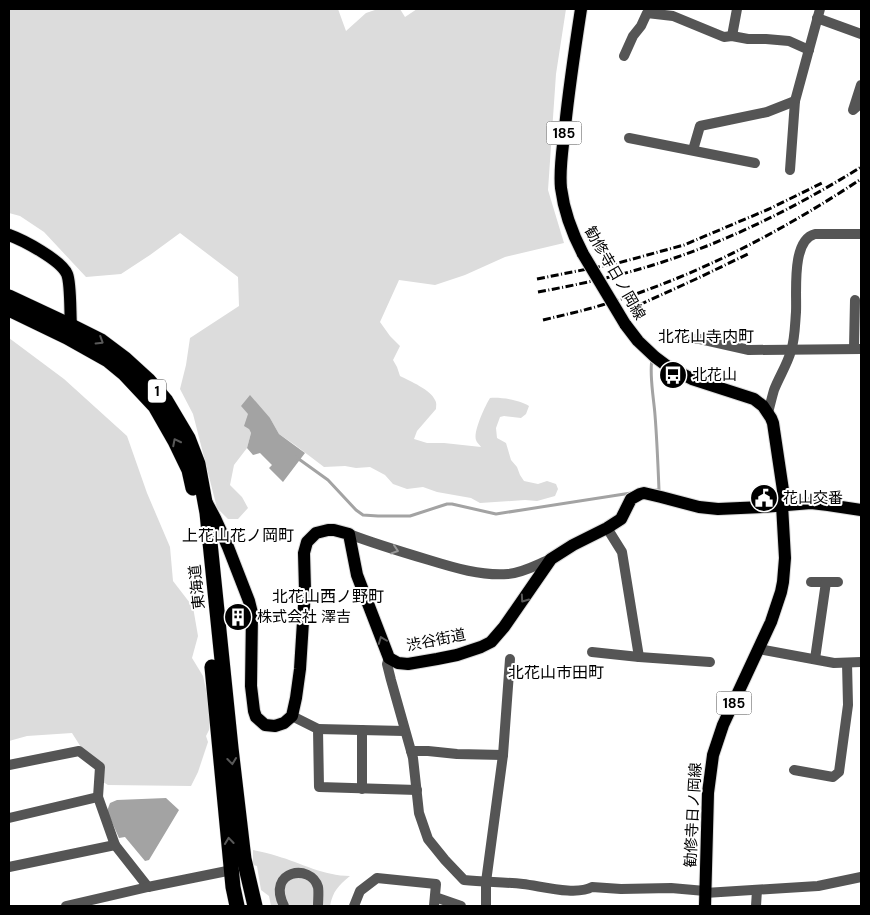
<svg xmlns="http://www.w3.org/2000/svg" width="870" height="915" font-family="'DM Sans','Noto Sans JP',sans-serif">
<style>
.green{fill:#dcdcdc}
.water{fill:#a3a3a3}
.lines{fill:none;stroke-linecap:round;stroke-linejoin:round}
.stream{stroke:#a3a3a3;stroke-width:3}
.major-casing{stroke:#dbdbdb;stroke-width:14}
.highway-casing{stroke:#dbdbdb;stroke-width:16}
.minor{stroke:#555;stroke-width:10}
.major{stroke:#000;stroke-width:12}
.highway{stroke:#000;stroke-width:15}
.rail{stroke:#000;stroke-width:3;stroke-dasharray:8 2.5 1 2.5;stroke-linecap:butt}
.major-bridge-casing{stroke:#dbdbdb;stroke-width:14;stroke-linecap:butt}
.major-bridge{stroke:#000;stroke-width:12}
.oneway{stroke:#595959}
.oneway2{stroke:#999}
.labels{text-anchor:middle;stroke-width:4;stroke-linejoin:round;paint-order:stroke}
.shield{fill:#fff;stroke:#4c4c4c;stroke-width:1}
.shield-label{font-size:14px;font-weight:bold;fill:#000}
.street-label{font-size:15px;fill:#000;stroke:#fff}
.poi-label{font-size:15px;fill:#000;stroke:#fff;text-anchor:start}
.neighbourhood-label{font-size:16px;fill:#000;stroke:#fff}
</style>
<rect width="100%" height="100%" fill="#fff"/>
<g class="green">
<path d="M9 9H338L346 31 366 13 378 9H400L405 17 417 9H566L556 74 548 190 564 243 505 257 465 275 435 285 399 280 380 322 390 336 400 346 393 360 397 367 400 376C410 381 431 390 435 400 437 403 436 406 436 409L417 431 414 439 427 443H444L481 447C479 444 477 443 476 440 473 432 485 406 490 398 501 397 520 400 529 406L526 414 521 418 504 416 500 417 496 428 497 438 506 443 511 460 517 467 520 475 524 481 538 484 547 481 556 484 558 489 555 496 537 501 525 500 480 503 471 498 437 492 423 487 407 489 393 484 385 475 370 467 356 468 345 466 324 467 295 445 279 434 270 418 248 413 249 429 251 433 247 448 234 465 230 485 242 497 248 508 238 519H228L217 508 193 414 180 389 186 365 190 338 239 306 238 277 180 233 150 255 121 274 86 277 44 232 20 216 9 213Z"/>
<polygon points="9,338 64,379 127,436 147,493 170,547 173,581 193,607 198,636 192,658 203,676 211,712 209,730 206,736 208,742 198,772 191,786 108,785 103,782 72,733 27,736 9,741"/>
<path d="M253 850C261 852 269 853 277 856 301 863 324 876 350 876 338 886 333 891 330 906H271L269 896 261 890 257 866 253 865Z"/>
</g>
<g class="water">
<polygon points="250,395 270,418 279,434 305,453 283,482 269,468 272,465 260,453 253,455 247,448 251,433 249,429 244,426 248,414 241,406"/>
<polygon points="166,798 179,810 149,860 145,861 125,837 119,838 107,811 110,803 117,800"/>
</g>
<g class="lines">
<g class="stream">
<path d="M652 360C649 374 654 400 655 415 657 440 658 465 659 490H656"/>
<polyline points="296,457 328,480 356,510 363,515 378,516 410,516 447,504 452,504 496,514 631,493"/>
</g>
<g class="major-casing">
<g id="major">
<path d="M581 9C575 48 569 88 565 127 563 147 559 168 561 188 564 212 572 233 583 254"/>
<path d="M9 235C23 240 61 260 67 274 71 283 70 314 71 326"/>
<polyline points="625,324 638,341 655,357 667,366 692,379 754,399 763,406 771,418 773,423 784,497 782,505 785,558 783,582 781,592 771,622 723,725 713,755 708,793 705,906"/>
<polyline points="207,503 215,518 228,547 249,601 252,613 251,686 254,711 256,717 265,725 275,726 284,723 292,716 296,698 300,669 305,590 304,553 307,542 316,533 328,530 334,530 349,534 357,575 389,658 398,663 408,664 437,659 457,655 481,647 491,642 504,627 551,559 573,545 607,528 621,519 631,499 640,494 644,493 661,497 699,507 718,509 763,507 811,503 828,505 861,510"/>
</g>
</g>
<g class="highway-casing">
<g id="highway">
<polyline points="9,297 71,326 101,341 125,359 148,380 166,401 188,438 198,464 207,513 231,748 244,859 255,906"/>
<polyline points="9,309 67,337 108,360 125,374 155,406 175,441 189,470 193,488"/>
<polyline points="212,667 233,887 237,906"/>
</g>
</g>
<g class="minor">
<polyline points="817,18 861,34"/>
<polyline points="732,36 737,9"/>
<polyline points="624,56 633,36 641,26 647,13 673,16 724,37 732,36 748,39 766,39 789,41 809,50"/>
<polyline points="861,85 853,110 861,103"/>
<polyline points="629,138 755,163"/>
<polyline points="693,150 700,126 767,112 795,101"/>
<polyline points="790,170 795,101 820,9"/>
<polyline points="683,339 700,339 749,350 861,349"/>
<polyline points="854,348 855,300"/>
<path d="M768 413C770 405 772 397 774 390 779 377 787 365 791 351 795 339 795 324 796 312 797 293 791 240 815 234H861"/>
<polyline points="607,528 622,552 639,657"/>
<path d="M349 534C375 544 402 552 429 560 455 568 481 576 508 574 523 573 538 564 551 559"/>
<polyline points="811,582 826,582"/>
<polyline points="759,649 834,663 861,662"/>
<polyline points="592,652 639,657 710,662"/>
<path d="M389 658 387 664 391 680 413 758 419 813 428 839 445 860 464 880C484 882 503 882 523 884 541 886 576 896 592 887L621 889 671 888 705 891"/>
<polyline points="815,659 826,582 838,582"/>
<polyline points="292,716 318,729 319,787 417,790"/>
<polyline points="318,729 404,731"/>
<polyline points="362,730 362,789"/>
<polyline points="411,751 428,751 457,754 503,755"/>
<polyline points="9,765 79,751 100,767 98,797 115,845 148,887"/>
<polyline points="794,770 833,777 839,772 848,705 847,663"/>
<polyline points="9,818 98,797"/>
<polyline points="9,867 115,845"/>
<polyline points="705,893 818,886 861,877"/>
<polyline points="435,897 461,906"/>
<polyline points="66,906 148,887 232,870"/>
<path d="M284 906C266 870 311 863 318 887 319 892 318 900 318 906"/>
<polyline points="354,906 360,891 377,878 436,884 434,906"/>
<polyline points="486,906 486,882 503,755 510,659"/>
<polyline points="756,906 757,890"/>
</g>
<use href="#major" class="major"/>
<use href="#highway" class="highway"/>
<g class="rail">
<polyline points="537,279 618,263 684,245 769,209 822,183"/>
<path d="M538 292C576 285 614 277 650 266 725 243 795 208 861 167"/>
<polyline points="639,305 696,279 748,254"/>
<path d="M543 320C563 315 583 311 602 305 695 277 781 232 861 179"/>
</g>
<g class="major-bridge-casing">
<polyline id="major-bridge" points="583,254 625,324"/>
</g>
<use href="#major-bridge" class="major-bridge"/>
</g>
<defs><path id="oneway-chevron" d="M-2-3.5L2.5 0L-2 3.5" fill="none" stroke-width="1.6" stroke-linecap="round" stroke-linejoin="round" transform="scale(1.25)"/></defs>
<g class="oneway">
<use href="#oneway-chevron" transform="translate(100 341) rotate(32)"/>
<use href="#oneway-chevron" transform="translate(176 442) rotate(-117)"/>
<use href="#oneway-chevron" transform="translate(524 599) rotate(125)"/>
<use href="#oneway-chevron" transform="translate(382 640) rotate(-111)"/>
<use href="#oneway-chevron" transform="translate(232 761) rotate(83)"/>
<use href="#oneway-chevron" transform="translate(229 841) rotate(-96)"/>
</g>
<use class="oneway2" href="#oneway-chevron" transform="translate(395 550) rotate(18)"/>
<defs>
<g id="bus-disc" transform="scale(1.4375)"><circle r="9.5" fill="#000" stroke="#fff"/><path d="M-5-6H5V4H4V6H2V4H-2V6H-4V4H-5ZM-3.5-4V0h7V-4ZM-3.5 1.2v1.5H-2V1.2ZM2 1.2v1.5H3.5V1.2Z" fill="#fff"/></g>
<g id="civic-disc" transform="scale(1.4375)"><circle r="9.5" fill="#000" stroke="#fff"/><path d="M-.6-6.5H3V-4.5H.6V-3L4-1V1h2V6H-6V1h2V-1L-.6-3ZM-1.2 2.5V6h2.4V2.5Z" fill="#fff"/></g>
<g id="building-disc" transform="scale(1.4375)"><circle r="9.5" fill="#000" stroke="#fff"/><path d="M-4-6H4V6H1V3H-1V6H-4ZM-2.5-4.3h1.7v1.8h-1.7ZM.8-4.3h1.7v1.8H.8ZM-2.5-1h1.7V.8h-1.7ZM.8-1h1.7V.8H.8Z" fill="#fff"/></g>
</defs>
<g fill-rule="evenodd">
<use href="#bus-disc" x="673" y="375"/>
<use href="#civic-disc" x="764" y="498"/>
<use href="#building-disc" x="238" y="617"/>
</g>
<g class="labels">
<g class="shield">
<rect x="546.5" y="121.5" width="35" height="23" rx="4"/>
<rect x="148" y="379.5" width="18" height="23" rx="4"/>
<rect x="716.5" y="691.5" width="35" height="23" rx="4"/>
</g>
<g class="shield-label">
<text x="564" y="138">185</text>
<text x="157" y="396">1</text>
<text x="734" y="708">185</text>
</g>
<g class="street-label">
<text transform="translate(615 273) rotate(60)" y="5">勧修寺日ノ岡線</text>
<text transform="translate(197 587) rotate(-96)" y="5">東海道</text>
<text transform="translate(436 640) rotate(-11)" y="5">渋谷街道</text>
<text transform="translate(693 815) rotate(-87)" y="5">勧修寺日ノ岡線</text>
</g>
<g class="poi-label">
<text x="692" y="380">北花山</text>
<text x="783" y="503">花山交番</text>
<text x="257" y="622">株式会社 澤吉</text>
</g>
<g class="neighbourhood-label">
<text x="706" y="342">北花山寺内町</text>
<text x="238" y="541">上花山花ノ岡町</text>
<text x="328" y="602">北花山西ノ野町</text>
<text x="556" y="678">北花山市田町</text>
</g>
</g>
<rect width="870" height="915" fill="none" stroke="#000000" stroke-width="20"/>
</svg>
